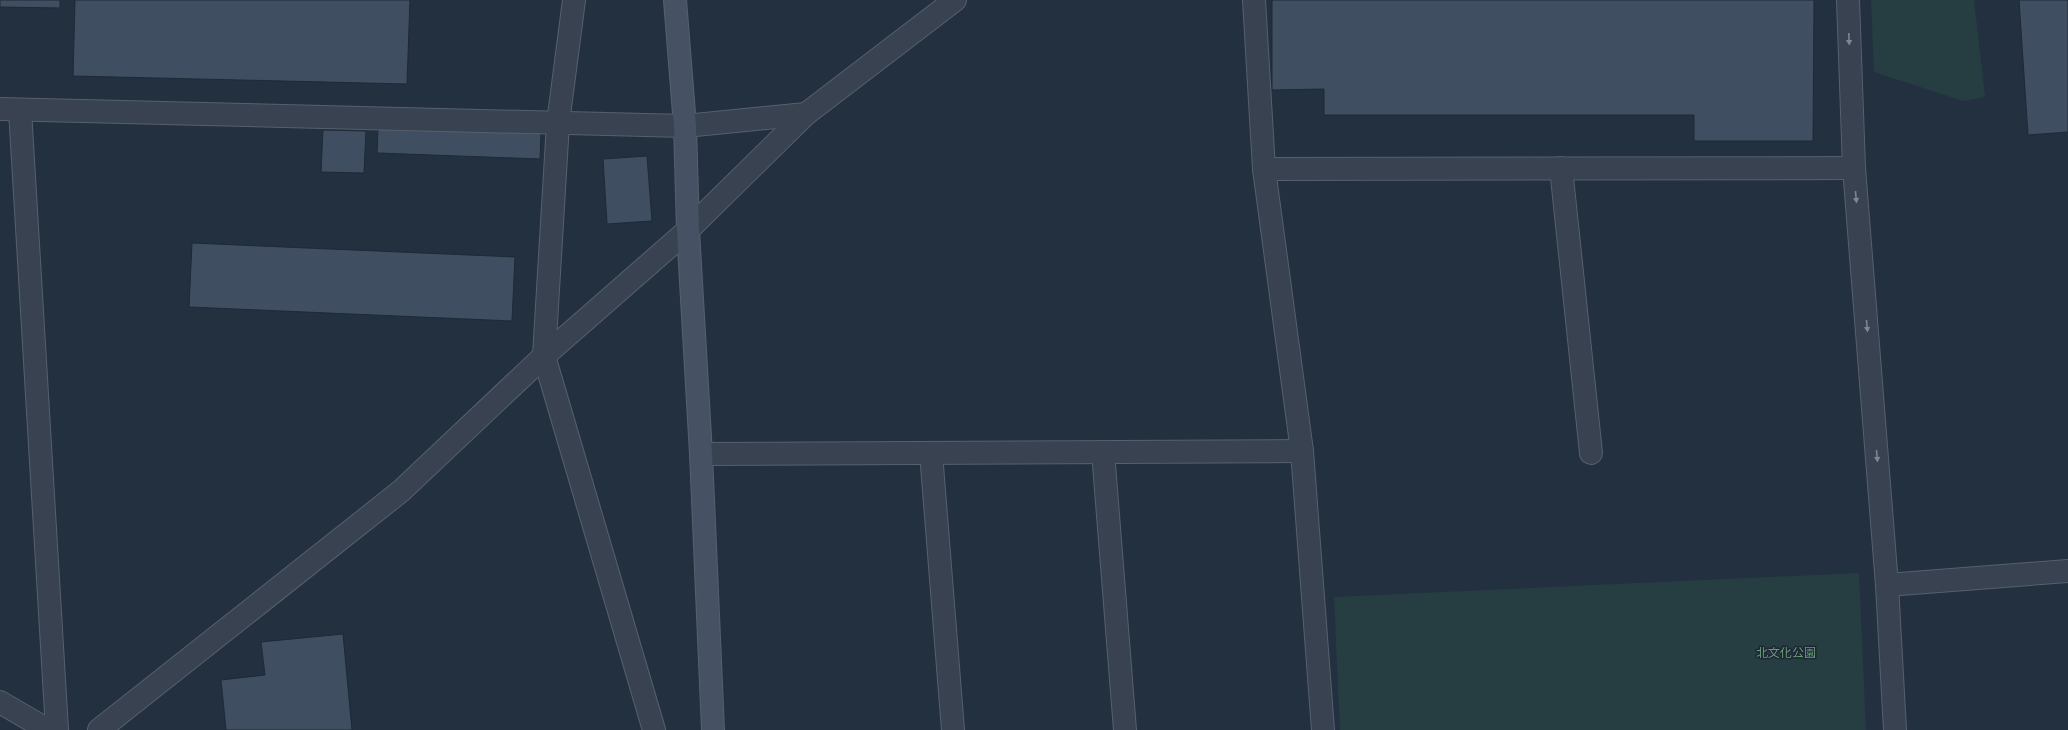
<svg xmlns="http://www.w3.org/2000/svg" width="2068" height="730" font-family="'Noto Sans','Noto Sans JP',sans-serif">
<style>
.green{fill:#263e41}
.building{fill:#3f4e60;stroke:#1f2937}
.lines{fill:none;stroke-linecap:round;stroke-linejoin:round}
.street-casing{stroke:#56606e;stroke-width:24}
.secondary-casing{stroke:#56606e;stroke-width:24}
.street{stroke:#384250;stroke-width:22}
.secondary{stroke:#465163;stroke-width:22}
.oneway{fill:#7c8694}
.labels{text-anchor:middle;stroke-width:3;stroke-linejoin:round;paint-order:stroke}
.park-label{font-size:12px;fill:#6a9d75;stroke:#1d2735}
</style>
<rect width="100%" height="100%" fill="#233040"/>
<g class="green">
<polygon points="1871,0 1974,0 1985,97 1963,101 1874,72"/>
<polygon points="1859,573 1866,730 1340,730 1334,597"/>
</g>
<g class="building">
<polygon points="0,0 60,0 60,8 0,7"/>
<polygon points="75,0 410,0 407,84 73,76"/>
<polygon points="1272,0 1814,0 1813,141 1694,141 1694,115 1324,115 1324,89 1272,90"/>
<polygon points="2019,0 2068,0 2068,132 2028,135"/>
<polygon points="378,128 541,133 540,159 377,153"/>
<polygon points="323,130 366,131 364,173 321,172"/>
<polygon points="647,156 652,221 607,224 603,159"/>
<polygon points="192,243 515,257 512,321 189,307"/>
<polygon points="343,634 352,730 226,730 221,680 265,675 261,642"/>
</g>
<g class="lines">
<g class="street-casing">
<g id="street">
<polyline points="574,0 558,123 544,356 654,730"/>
<polyline points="1254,0 1264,169 1302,451 1323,730"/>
<polyline points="1848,0 1854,168 1887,585 1895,730"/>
<polyline points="0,109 685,126 806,114"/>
<polyline points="20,110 57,730"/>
<polyline points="1561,168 1591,453"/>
<polyline points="1264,169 1854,168"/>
<polyline points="1103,452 1125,730"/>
<polyline points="931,453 953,730"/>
<polyline points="701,454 1302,451"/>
<polyline points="1887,585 2068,571"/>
<polyline points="0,702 48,730"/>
<polyline points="99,730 401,491 544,356 688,230 806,114 955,0"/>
</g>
</g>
<g class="secondary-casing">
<polyline id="secondary" points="675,0 685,126 688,230 701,454 713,730"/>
</g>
<use href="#street" class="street"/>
<use href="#secondary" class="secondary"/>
</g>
<defs><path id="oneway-solid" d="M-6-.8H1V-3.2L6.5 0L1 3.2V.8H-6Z"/></defs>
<g class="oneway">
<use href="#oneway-solid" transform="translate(1849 39) rotate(88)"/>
<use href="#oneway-solid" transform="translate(1856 197) rotate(85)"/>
<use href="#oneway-solid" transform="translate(1867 326) rotate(85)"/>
<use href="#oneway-solid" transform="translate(1877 456) rotate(85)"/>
</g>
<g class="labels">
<g class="park-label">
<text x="1786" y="657">北文化公園</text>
</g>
</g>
</svg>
